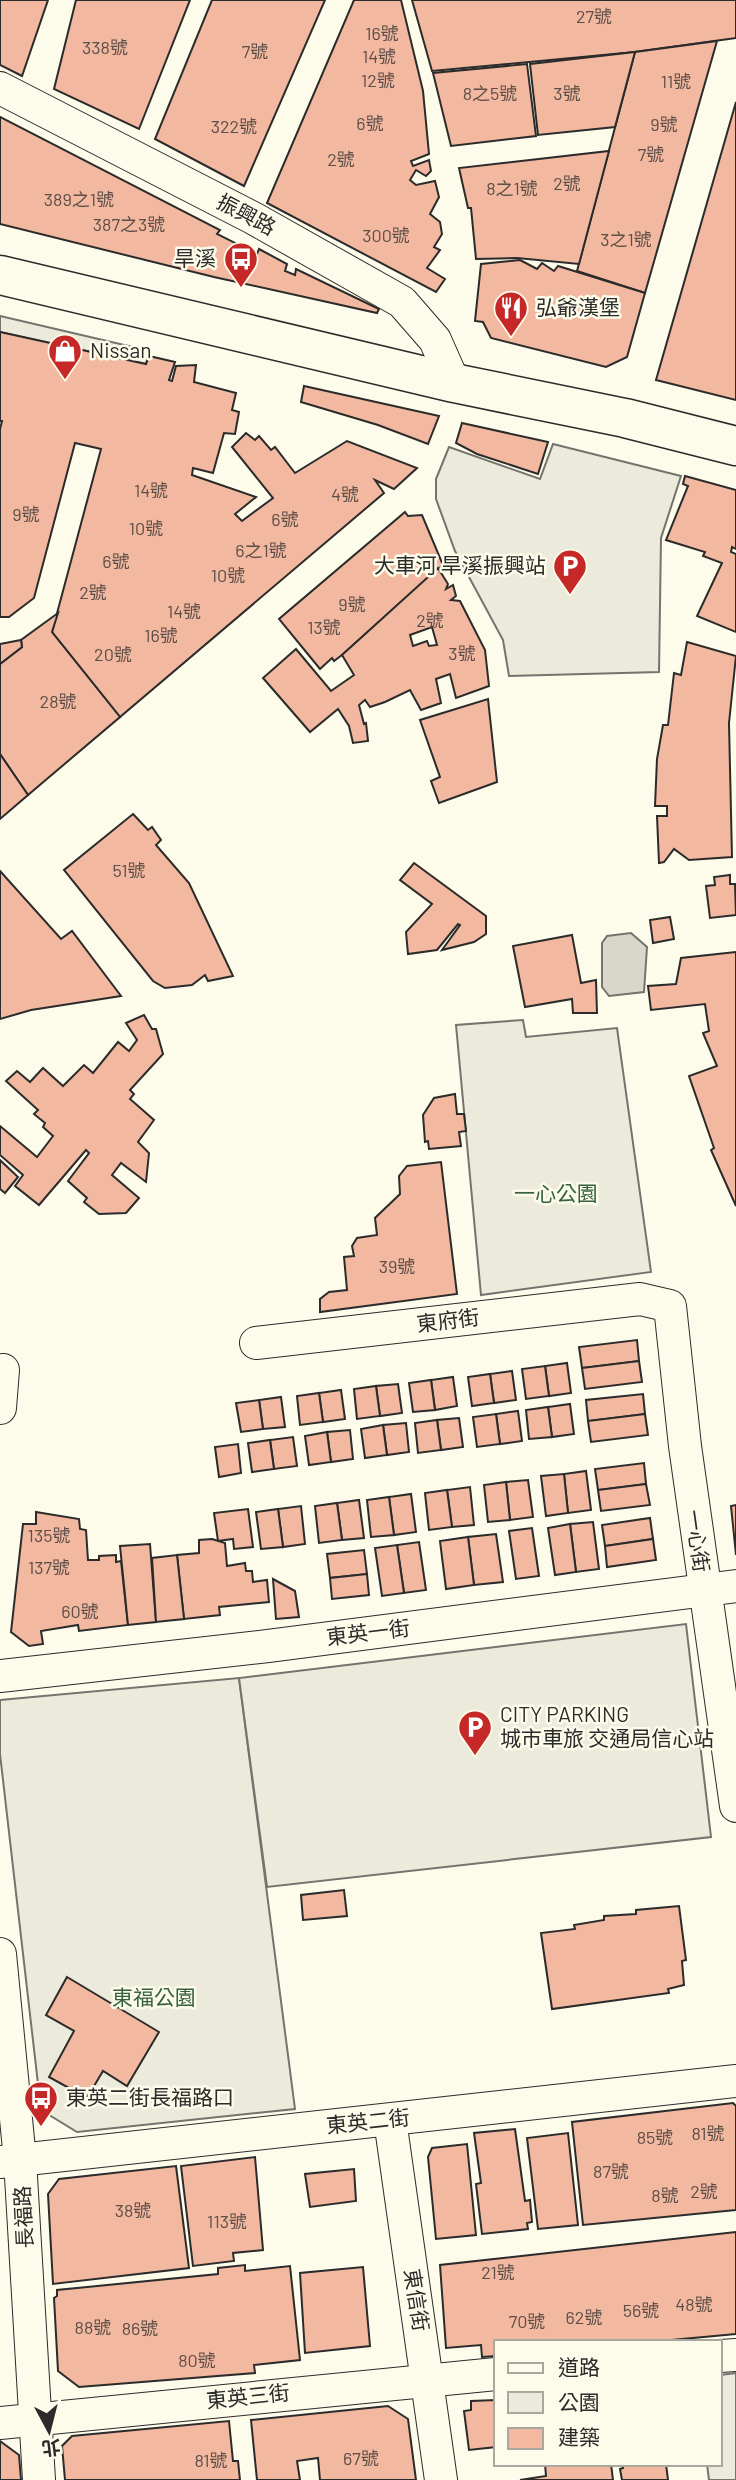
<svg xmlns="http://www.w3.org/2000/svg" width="736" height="2480" font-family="Barlow,'Noto Sans TC',sans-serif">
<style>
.green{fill:#ecebdb;stroke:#74746e;stroke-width:2}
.parking{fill:#eceadb;stroke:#74746e;stroke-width:2}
.water{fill:#d8d7c9;stroke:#74746e;stroke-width:2}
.building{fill:#f2b8a0;stroke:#2b2b2b;stroke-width:2;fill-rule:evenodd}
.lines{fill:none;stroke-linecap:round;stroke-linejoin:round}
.minor-casing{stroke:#2b2b2b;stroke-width:34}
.major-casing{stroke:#2b2b2b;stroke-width:41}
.minor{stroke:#fdfbea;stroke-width:32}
.major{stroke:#fdfbea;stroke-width:38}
.labels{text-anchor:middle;stroke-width:5;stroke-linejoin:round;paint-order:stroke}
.number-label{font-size:18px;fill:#5d4e48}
.street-label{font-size:21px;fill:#2b2b2b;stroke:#fdfbea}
.poi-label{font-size:21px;fill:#2b2b2b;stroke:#fdfbea;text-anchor:start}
.park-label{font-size:21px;fill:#34623c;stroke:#fdfbea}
</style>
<rect width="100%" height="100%" fill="#fdfbea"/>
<g class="green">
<polygon points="523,1020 526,1037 617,1028 651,1272 481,1295 456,1025"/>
<polygon points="239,1678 295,2109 77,2132 41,2110 0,1754 0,1700"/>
</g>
<g class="parking">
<polygon points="0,316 150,351 146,364 0,332"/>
<polygon points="553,444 681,476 661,538 659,672 509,676 503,640 455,551 436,499 436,479 449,447 540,479"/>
<polygon points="686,1624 711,1837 267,1887 239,1678"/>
<polygon points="736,2373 736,2480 709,2480 707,2464 720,2464 720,2375"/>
</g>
<polygon class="water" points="631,933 647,947 644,992 609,996 602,987 602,943 607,936"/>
<g class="building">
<polygon points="0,0 48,0 22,76 0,65"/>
<polygon points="76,0 190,0 139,129 54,89"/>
<polygon points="212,0 325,0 244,186 155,139"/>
<polygon points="354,0 401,0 423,91 429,154 411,161 413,166 429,160 431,171 426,176 416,170 410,180 416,185 435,181 439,197 430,214 440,222 442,234 434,247 440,250 427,268 445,279 436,292 267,203"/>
<polygon points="412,0 736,0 736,38 635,52 432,71"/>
<polygon points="717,41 645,293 577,271 635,52"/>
<polygon points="635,52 615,127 538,135 530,64"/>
<polygon points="527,64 536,136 451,146 433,73"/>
<polygon points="736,102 736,400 656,380"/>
<polygon points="0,117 220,230 217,234 257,254 259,249 287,264 285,271 295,275 296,269 379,309 377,313 214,277 0,224"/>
<polygon points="609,151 579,264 517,258 476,259 471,208 468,208 459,168"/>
<polygon points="520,260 537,269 542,263 554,271 558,266 645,293 627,357 606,367 491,338 483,322 475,321 481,264"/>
<polygon points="0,332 146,364 149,356 175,362 169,380 172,381 176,366 196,365 194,382 236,393 232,410 239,412 235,434 224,433 213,473 193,468 192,475 256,497 235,514 242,521 273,498 232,447 246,433 255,440 259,436 271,450 275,447 295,473 347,441 417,468 394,489 375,480 384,493 120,717 52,632 101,449 75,443 34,598 9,617 0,617 0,429 2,421 0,421"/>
<polygon points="304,386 439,416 428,444 378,425 301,402"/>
<polygon points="462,423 548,442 538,474 477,454 456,443"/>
<polygon points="685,476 736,490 736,549 732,547 731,552 736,554 736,632 697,616 722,563 703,556 705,552 666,540 688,486 683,484"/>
<polygon points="405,512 408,516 422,515 443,565 342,655 334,661 332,658 320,669 279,619"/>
<path d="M438 568 448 584 446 589 453 585 456 596 451 600 460 601 485 650 489 686 456 698 450 674 436 679 441 703 421 710 410 690 385 702 370 707 365 700 359 705 364 724 366 723 368 741 353 743 349 726 338 709 310 732 263 678 296 649 331 691 354 675 342 655ZM432 627 437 645 429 646 427 641 413 646 410 635Z"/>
<polygon points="58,613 52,632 120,717 28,795 0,754 0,664 22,647 21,640"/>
<polygon points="21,640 22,647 0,664 0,644"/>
<polygon points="687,642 736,656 729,723 732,857 689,860 674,849 664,862 659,863 657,816 667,816 667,806 655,806 657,759 663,725 668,725 674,673 681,675"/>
<polygon points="488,699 497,782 439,803 431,781 440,777 420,720"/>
<polygon points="0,754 28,795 0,819"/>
<polygon points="133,814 148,830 152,827 161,840 156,845 189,883 233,976 208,981 205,975 192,985 165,988 153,981 64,870"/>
<polygon points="414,863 486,916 486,934 474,942 442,950 460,925 458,924 437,950 408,954 406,932 432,904 400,880"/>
<polygon points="0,871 61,939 72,931 121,996 31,1010 0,1019"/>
<polygon points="730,875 730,884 735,884 736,915 710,918 706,886 715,885 714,877"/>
<polygon points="670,917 674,939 653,943 650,920"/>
<polygon points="572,935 581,983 596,980 597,1013 573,1013 572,999 525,1007 513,946"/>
<polygon points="736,952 736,1206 711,1150 714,1148 689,1076 717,1066 703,1033 709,1031 705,1004 651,1010 648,986 676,984 681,958"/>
<polygon points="144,1015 152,1029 156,1029 163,1054 130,1090 134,1094 130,1099 154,1120 138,1142 149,1153 146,1182 121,1163 112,1175 139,1198 126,1213 99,1214 84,1202 87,1198 68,1181 89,1153 86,1150 39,1205 15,1186 23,1175 0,1155 0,1126 37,1157 53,1136 43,1127 45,1123 34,1114 38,1110 6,1081 17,1071 30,1082 43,1068 63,1086 84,1065 93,1073 118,1042 129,1051 137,1040 126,1023"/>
<polygon points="455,1094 457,1114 464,1114 466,1131 459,1132 461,1146 429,1149 428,1141 425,1142 423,1115 434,1098"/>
<polygon points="0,1160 18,1177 5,1193 0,1189"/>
<polygon points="441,1162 457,1294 320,1312 320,1299 329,1292 347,1290 344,1257 354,1256 352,1246 357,1238 377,1235 375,1218 400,1194 399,1176 407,1166"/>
<polygon points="637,1340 639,1361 582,1368 579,1347"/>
<polygon points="639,1361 642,1382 585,1389 582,1368"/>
<polygon points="567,1363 571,1393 549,1396 545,1366"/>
<polygon points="545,1366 549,1396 526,1399 522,1369"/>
<polygon points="512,1371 516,1400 494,1403 490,1374"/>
<polygon points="490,1374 494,1403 472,1406 468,1377"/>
<polygon points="453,1377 457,1406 435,1410 431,1380"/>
<polygon points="431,1380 435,1410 413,1412 409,1383"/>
<polygon points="398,1384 402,1413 380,1416 376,1386"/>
<polygon points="376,1386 380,1416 357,1419 354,1389"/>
<polygon points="341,1390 345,1419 323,1422 319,1393"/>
<polygon points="319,1393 323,1422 300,1425 297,1396"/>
<polygon points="643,1394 645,1414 588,1421 586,1400"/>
<polygon points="281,1397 285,1427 263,1429 259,1400"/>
<polygon points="259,1400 263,1429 241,1432 236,1403"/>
<polygon points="570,1404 574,1434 552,1437 548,1407"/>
<polygon points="548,1407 552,1437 529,1439 526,1410"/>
<polygon points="518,1411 522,1441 500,1444 496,1414"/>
<polygon points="496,1414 500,1444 477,1447 473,1417"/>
<polygon points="645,1414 648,1435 591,1442 588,1421"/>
<polygon points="459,1418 463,1447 441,1450 437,1420"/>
<polygon points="437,1420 441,1450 418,1453 415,1423"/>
<polygon points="406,1423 409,1452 387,1455 383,1425"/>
<polygon points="383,1425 387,1455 365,1458 361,1429"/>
<polygon points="350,1430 353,1459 331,1462 327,1432"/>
<polygon points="327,1432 331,1462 309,1465 305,1436"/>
<polygon points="293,1437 297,1466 274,1469 270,1440"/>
<polygon points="270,1440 274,1469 252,1472 248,1443"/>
<polygon points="238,1444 241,1473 219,1477 215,1447"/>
<polygon points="644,1463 646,1484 598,1490 595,1469"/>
<polygon points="586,1471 591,1510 568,1513 564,1474"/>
<polygon points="564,1474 568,1513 546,1516 541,1476"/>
<polygon points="528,1480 533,1517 510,1520 506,1482"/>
<polygon points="506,1482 510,1520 488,1522 484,1485"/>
<polygon points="646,1484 650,1505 601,1511 598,1490"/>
<polygon points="470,1487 474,1525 452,1527 447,1490"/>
<polygon points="447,1490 452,1527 429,1530 425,1493"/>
<polygon points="411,1494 416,1532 394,1535 389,1497"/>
<polygon points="389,1497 394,1535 371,1537 367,1500"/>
<polygon points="359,1500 364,1538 342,1540 337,1503"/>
<polygon points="337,1503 342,1540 319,1543 315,1506"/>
<polygon points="736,1505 736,1555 731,1506"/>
<polygon points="301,1506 305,1544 283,1547 278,1509"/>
<polygon points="248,1509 253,1547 234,1549 233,1539 218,1541 214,1513"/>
<polygon points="278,1509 283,1547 261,1549 256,1512"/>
<polygon points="36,1512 79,1519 80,1529 86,1530 88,1560 99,1560 99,1556 116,1555 116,1562 121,1561 128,1625 79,1631 78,1625 41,1631 43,1644 29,1646 11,1632 23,1524 36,1524"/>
<polygon points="650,1518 653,1539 605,1546 602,1525"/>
<polygon points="593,1522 599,1569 576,1572 570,1524"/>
<polygon points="570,1524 576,1572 555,1575 548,1528"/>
<polygon points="532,1528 539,1576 516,1579 509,1531"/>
<polygon points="496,1534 503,1582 474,1585 468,1537"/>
<polygon points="468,1537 474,1585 446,1589 440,1541"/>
<polygon points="212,1539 225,1543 227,1566 245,1563 246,1571 252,1571 253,1582 267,1580 269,1602 219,1607 220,1615 184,1619 177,1555 199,1553 199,1540"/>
<polygon points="653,1539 656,1560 607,1567 605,1546"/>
<polygon points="419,1542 426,1590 404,1593 397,1545"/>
<polygon points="150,1544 156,1622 128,1625 120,1546"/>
<polygon points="397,1545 404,1593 382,1596 375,1548"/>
<polygon points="364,1550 367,1574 330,1578 327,1554"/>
<polygon points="177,1555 184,1619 156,1622 152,1558"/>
<polygon points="367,1574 369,1595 332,1599 330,1578"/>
<polygon points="273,1579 295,1591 299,1617 276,1619"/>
<polygon points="344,1890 347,1916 303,1920 301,1895"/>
<polygon points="679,1906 686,1960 682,1961 684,1985 668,1989 669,1993 552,2009 541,1933 575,1929 574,1925 604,1920 604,1916 636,1914 636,1910"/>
<polygon points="67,1977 159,2032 127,2086 103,2071 87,2098 49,2077 74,2031 46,2015"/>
<polygon points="733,2103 736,2106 736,2210 583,2225 572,2122"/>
<polygon points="515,2129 525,2201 530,2200 532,2222 527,2223 528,2229 482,2234 476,2184 481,2183 474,2133"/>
<polygon points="568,2133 578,2225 538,2229 527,2138"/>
<polygon points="467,2144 476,2235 436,2239 428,2157 432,2148"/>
<polygon points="255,2157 263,2250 233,2253 234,2261 193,2266 181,2166"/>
<polygon points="176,2166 189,2268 53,2284 48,2194 59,2179"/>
<polygon points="354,2169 356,2201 310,2207 305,2174"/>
<polygon points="736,2232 736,2334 650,2342 496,2342 496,2356 482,2357 481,2345 446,2348 440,2265"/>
<polygon points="245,2265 245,2271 290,2266 300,2360 254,2365 255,2373 79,2387 58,2371 54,2298 57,2296 57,2290 218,2274 218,2268"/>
<polygon points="363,2267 370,2346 305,2353 300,2273"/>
<polygon points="496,2400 496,2447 469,2450 464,2411 471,2410 471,2401"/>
<polygon points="388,2406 408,2419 416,2480 320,2480 318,2458 297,2461 300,2480 257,2480 251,2420"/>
<polygon points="229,2421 233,2461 238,2461 240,2480 65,2480 62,2446 72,2436"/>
<polygon points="0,2441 19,2455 21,2480 0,2480"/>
<polygon points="545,2464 611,2464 613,2480 520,2480 546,2476"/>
<polygon points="623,2464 666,2464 668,2480 622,2480 620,2469 623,2468"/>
</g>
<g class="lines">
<g class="minor-casing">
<g id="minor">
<polyline points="0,88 253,218 402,302 435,340 454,383"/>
<polyline points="256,1343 640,1299 670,1306 685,1446 736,1806"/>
<polyline points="0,1408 3,1370"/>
<polyline points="0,1676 268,1646 736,1586"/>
<polyline points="0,1954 20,2160 39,2480"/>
<polyline points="390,2120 441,2480"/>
<polyline points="0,2162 736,2081"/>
<polyline points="720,2356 736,2355"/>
<polyline points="0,2423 496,2374"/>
</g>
</g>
<g class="major-casing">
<polyline id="major" points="0,275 454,383 625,418 736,446"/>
</g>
<use href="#minor" class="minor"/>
<use href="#major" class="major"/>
</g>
<defs>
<g id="bus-pin" transform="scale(1.75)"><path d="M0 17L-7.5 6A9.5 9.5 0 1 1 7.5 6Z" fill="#c62828" stroke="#fdfbea"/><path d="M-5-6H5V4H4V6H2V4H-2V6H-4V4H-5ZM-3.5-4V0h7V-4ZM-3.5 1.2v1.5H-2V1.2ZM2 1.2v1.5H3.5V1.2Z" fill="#fff"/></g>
<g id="restaurant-pin" transform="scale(1.75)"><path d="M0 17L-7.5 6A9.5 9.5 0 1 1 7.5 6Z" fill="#c62828" stroke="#fdfbea"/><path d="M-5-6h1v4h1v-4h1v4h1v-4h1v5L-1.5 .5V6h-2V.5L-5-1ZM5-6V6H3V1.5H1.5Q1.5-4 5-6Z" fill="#fff"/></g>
<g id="shop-pin" transform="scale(1.75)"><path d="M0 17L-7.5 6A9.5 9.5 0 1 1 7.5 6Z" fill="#c62828" stroke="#fdfbea"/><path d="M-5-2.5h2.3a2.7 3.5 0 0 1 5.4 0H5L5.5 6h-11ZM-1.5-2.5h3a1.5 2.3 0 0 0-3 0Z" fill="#fff"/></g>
<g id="parking-pin" transform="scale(1.75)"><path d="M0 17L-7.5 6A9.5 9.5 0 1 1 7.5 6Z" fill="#c62828" stroke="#fdfbea"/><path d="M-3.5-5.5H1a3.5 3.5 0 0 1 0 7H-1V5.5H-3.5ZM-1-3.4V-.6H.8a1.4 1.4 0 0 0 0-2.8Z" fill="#fff"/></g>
</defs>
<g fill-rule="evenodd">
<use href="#bus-pin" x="241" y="259"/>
<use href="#restaurant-pin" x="511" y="308"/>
<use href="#shop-pin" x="65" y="351"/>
<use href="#parking-pin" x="570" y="566"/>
<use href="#parking-pin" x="475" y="1727"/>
<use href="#bus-pin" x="41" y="2098"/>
</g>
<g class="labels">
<g class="number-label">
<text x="594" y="23">27號</text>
<text x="382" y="40">16號</text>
<text x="105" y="54">338號</text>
<text x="255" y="58">7號</text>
<text x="379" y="63">14號</text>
<text x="378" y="87">12號</text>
<text x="676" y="88">11號</text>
<text x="490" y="100">8之5號</text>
<text x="567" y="100">3號</text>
<text x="370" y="130">6號</text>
<text x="664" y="131">9號</text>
<text x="234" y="133">322號</text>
<text x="651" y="161">7號</text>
<text x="341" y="166">2號</text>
<text x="567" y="190">2號</text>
<text x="512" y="195">8之1號</text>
<text x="79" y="206">389之1號</text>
<text x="129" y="231">387之3號</text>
<text x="386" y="242">300號</text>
<text x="626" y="246">3之1號</text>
<text x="151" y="497">14號</text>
<text x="345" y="501">4號</text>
<text x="26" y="521">9號</text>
<text x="285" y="526">6號</text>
<text x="146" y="535">10號</text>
<text x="261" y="557">6之1號</text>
<text x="116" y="568">6號</text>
<text x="228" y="582">10號</text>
<text x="93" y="599">2號</text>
<text x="352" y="611">9號</text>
<text x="184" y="618">14號</text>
<text x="430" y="627">2號</text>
<text x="324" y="634">13號</text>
<text x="161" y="642">16號</text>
<text x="462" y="660">3號</text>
<text x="113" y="661">20號</text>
<text x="58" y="708">28號</text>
<text x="129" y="877">51號</text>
<text x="397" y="1273">39號</text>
<text x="49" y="1542">135號</text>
<text x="49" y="1574">137號</text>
<text x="80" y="1618">60號</text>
<text x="708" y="2140">81號</text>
<text x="655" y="2144">85號</text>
<text x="611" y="2178">87號</text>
<text x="704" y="2198">2號</text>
<text x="665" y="2202">8號</text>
<text x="133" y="2217">38號</text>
<text x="227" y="2228">113號</text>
<text x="498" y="2279">21號</text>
<text x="694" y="2311">48號</text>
<text x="641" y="2317">56號</text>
<text x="584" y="2324">62號</text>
<text x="527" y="2328">70號</text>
<text x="93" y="2334">88號</text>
<text x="140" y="2335">86號</text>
<text x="197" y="2367">80號</text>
<text x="361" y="2465">67號</text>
<text x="211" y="2467">81號</text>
</g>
<g class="street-label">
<text transform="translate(246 215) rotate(28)" y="7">振興路</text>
<text transform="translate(448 1321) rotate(-7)" y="7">東府街</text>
<text transform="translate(697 1541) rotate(82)" y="7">一心街</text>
<text transform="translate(368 1633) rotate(-7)" y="7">東英一街</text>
<text transform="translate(368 2122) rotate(-6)" y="7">東英二街</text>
<text transform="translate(24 2217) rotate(-93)" y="7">長福路</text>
<text transform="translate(416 2300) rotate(81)" y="7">東信街</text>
<text transform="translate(248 2397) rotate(-6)" y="7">東英三街</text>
</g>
<g class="poi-label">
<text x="216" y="266" text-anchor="end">旱溪</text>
<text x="536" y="315">弘爺漢堡</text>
<text x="90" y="358">Nissan</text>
<text x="546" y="573" text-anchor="end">大車河 旱溪振興站</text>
<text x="500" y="1722">CITY PARKING<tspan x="500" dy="24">城市車旅 交通局信心站</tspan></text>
<text x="66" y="2105">東英二街長福路口</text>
</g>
<g class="park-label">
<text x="556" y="1201">一心公園</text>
<text x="154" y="2005">東福公園</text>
</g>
</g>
<rect x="494" y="2340" width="228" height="126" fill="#fdfbea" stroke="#a9a89e" stroke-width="2"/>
<rect x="508" y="2363" width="35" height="10" fill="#fdfbea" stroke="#a9a89e" stroke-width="2"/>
<text x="558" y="2375" font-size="21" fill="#2b2b2b">道路</text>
<rect x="508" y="2392" width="35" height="21" fill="#ecebdb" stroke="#a9a89e" stroke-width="2"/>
<text x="558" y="2410" font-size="21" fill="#2b2b2b">公園</text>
<rect x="508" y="2428" width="35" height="21" fill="#f2b8a0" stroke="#a9a89e" stroke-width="2"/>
<text x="558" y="2445" font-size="21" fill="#2b2b2b">建築</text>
<g transform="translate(49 2431) rotate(173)" stroke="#fdfbea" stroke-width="5" paint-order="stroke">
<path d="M0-5L12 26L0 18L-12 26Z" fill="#2b2b2b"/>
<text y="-10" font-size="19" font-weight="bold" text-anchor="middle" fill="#2b2b2b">北</text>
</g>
</svg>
